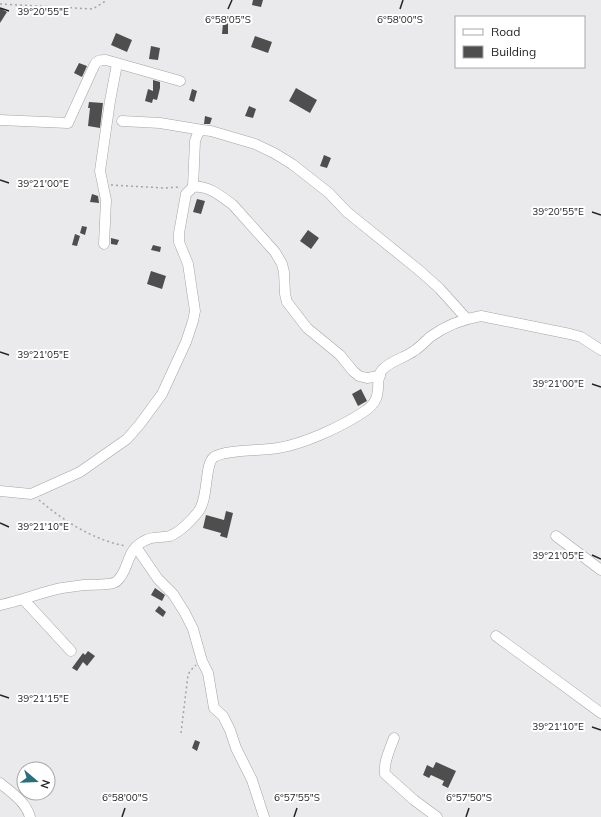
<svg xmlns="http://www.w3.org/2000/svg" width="601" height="817" font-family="Mulish,sans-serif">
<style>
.building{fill:#4f4e4f}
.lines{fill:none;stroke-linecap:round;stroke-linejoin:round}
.minor-casing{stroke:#a4a4a5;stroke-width:11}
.path{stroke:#a4a4a6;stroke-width:1.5;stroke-dasharray:2 3;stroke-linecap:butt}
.minor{stroke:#fff;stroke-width:10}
.ticks{fill:none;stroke:#252526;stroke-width:1.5}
.ticks-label{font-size:10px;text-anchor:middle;fill:#252526;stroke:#fff;stroke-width:4;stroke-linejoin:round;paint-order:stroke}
</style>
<rect width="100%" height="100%" fill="#eaeaec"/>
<g class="building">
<polygon points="253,0 263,0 261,7 252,5"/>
<polygon points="0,8 7,12 0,23"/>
<polygon points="223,23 228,23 228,34 222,34"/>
<polygon points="116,33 132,40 127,52 111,45"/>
<polygon points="255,36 272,42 268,53 251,47"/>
<polygon points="151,46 160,48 158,60 149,59"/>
<polygon points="79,63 87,66 82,77 74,73"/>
<polygon points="153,80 160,82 160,88 157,100 153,99 152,103 145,101 148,89 153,91"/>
<polygon points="296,88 317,100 310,113 289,101"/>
<polygon points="192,89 197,91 194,102 189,100"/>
<polygon points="89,102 103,103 100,128 88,126 90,108 88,108"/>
<polygon points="249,106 256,109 253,118 245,116"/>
<polygon points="205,116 212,118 210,124 204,124"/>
<polygon points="324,155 331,158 327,168 320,166"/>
<polygon points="92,194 98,196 99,203 90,202"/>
<polygon points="197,199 205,201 201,214 193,212"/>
<polygon points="82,226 87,227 85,235 80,233"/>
<polygon points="308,230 319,238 311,249 300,241"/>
<polygon points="75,234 80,236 77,246 72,245"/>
<polygon points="111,238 119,240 117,245 111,244"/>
<polygon points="153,245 161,247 160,252 151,250"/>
<polygon points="151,271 166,276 162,289 147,284"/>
<polygon points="361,389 367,401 358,406 352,394"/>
<polygon points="226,511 233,513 227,538 220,536 221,533 203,528 206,515 224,520"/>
<polygon points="155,588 165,595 162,601 151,595"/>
<polygon points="159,606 166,612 163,617 155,611"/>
<polygon points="88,651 95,656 87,666 83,662 77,671 72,668 83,653 85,655"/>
<polygon points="195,740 200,742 197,751 192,748"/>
<polygon points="436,762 456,771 448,788 442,785 444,781 431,775 429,778 423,775 427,765 433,768"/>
</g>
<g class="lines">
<g class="minor-casing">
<g id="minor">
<path d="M0 120 68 123 94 66C97 60 100 60 106 60L180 81"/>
<polyline points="122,121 160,123 202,130"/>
<polyline points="193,187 195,141 198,133 202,130 211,131 255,144 274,153 292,164 329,193 347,212 420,271 439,288 466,318"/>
<polyline points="104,244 106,200 100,171 110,101 117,64"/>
<path d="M0 491 31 494 80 472 127 439 140 424 162 394 186 342 193 321 195 311 188 264 179 242V233L186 194 193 187C208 185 221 196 233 205L275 252 282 264 284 272 285 294 287 302 307 328 340 355 353 371 359 376 367 378 380 376"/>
<polyline points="556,536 601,570"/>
<polyline points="136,547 158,579 173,594 185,613 193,629 202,661 208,673 214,708 223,716 230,730 236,748 252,780 264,817"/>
<polyline points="24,600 71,651"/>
<path d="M0 605C21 601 41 592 62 588 69 587 77 586 84 585 91 584 112 586 117 581 130 570 125 549 146 540 154 536 162 538 170 536 180 532 192 520 198 512 209 499 204 464 214 457 226 449 263 451 278 448 304 444 343 426 365 411 386 397 373 381 382 370 390 361 404 358 414 351 420 347 425 342 430 337 445 326 463 319 481 316L570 334 581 337 601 350"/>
<polyline points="496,636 601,713"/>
<path d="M394 738C390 749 383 763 385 774L414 800 437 817"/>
<path d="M0 783C12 793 26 802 30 817"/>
</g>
</g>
<g class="path">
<polyline points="0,4 93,9 107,0"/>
<polyline points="111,185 164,188 181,187"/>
<path d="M39 500C64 521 93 540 126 546"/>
<polyline points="181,733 188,675 190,671 196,665"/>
</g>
<use href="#minor" class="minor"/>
</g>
<path class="ticks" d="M0 8 9 11M228 9 232 0M400 9 403 0M0 180 9 183M592 212 601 215M0 352 9 355M592 384 601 387M0 523 9 527M592 555 601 559M0 695 9 698M592 727 601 730M122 817 125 808M294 817 297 808M466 817 469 808"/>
<g class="ticks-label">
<text x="43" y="15">39°20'55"E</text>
<text x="228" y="23">6°58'05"S</text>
<text x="400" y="23">6°58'00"S</text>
<text x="43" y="187">39°21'00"E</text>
<text x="558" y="215">39°20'55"E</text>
<text x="43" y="358">39°21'05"E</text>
<text x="558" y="387">39°21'00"E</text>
<text x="43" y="530">39°21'10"E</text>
<text x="558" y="559">39°21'05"E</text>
<text x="43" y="702">39°21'15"E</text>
<text x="558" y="730">39°21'10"E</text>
<text x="125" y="801">6°58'00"S</text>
<text x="297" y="801">6°57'55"S</text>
<text x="469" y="801">6°57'50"S</text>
</g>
<rect x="455" y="16" width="130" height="52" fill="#ffffff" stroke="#a8a8a8"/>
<rect x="463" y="29" width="20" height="6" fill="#ffffff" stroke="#a8a8a8"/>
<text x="491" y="36" font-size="12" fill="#252526">Road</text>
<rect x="463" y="46" width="20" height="12" fill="#4f4e4f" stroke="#a8a8a8"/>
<text x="491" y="56" font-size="12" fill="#252526">Building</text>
<g transform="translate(36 781) rotate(109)"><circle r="19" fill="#ffffff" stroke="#a8a8a8"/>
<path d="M0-3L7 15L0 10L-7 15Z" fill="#296f7d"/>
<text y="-6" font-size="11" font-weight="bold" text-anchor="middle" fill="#252526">N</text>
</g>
</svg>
